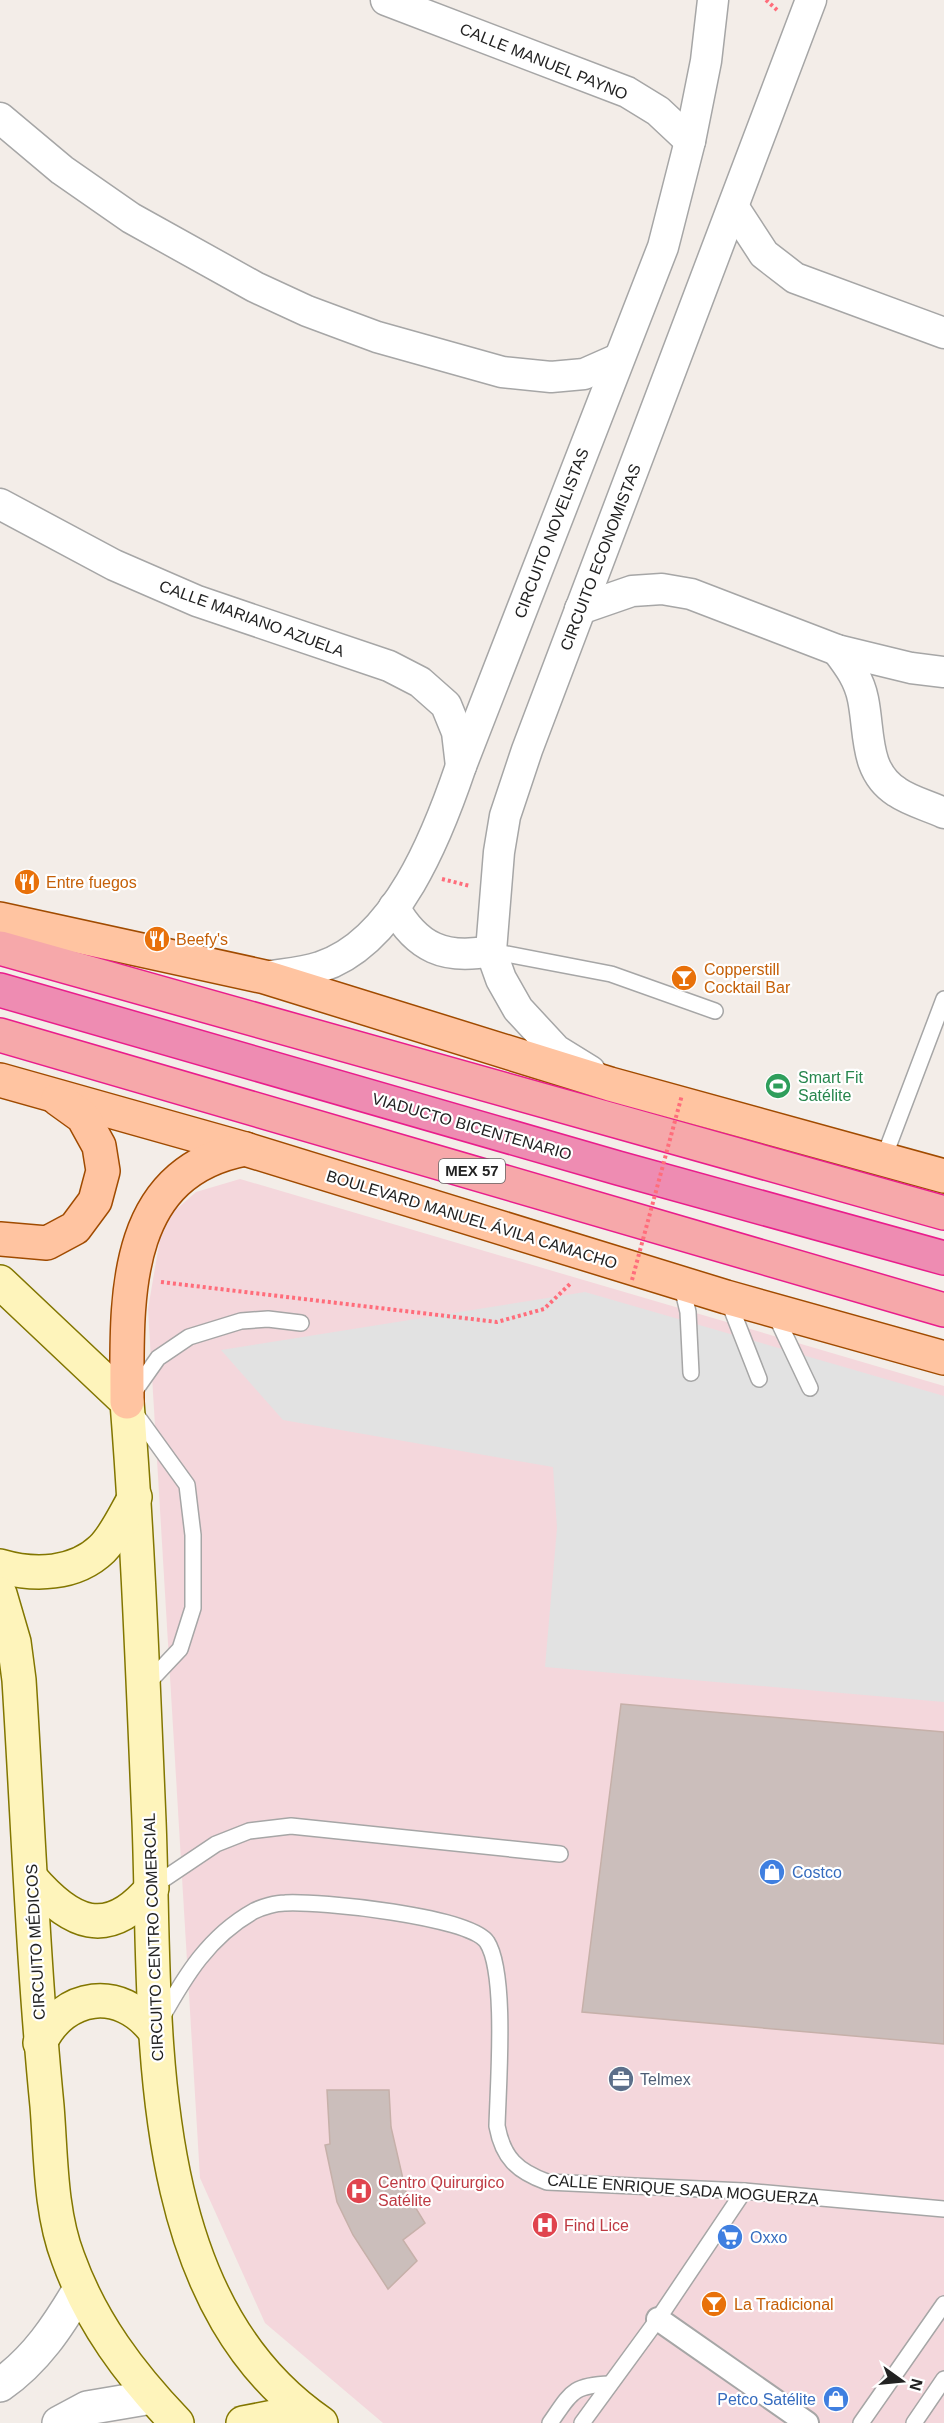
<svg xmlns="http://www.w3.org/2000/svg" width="944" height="2423" font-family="Arial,sans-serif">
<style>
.commercial{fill:#f4d7dc}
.parking{fill:#e2e2e2}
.building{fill:#cbbebb;stroke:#c6b0a9;stroke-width:1.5}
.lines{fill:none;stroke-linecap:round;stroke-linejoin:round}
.service-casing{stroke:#a6a6a6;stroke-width:18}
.pedestrian-casing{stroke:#a6a6a6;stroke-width:26}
.minor-casing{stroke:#a6a6a6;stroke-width:33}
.tertiary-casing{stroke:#a6a6a6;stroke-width:36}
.secondary-casing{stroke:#827600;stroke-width:36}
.primary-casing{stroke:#a04b00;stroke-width:36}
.trunk-casing{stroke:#e91d8c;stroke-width:36}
.motorway-casing{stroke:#e91d8c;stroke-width:36}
.path{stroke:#ff6d7b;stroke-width:4;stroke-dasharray:3 3;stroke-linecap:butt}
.service{stroke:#fff;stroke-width:15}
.pedestrian{stroke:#fff;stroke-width:22}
.minor{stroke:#fff;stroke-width:30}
.tertiary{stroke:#fff;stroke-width:33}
.secondary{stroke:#fef4bb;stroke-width:33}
.primary{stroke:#ffc4a1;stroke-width:33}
.trunk{stroke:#f6a8aa;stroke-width:33}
.motorway{stroke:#ee8cb2;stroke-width:33}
.path-bridge{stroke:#ff6d7b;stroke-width:4;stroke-dasharray:3 3;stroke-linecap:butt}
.labels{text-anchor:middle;stroke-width:4.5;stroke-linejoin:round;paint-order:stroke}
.shield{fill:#fff;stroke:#646464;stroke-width:1.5}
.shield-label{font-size:15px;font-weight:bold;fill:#222}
.street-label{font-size:16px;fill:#222;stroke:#fff}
.food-label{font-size:16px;fill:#c56008;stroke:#fff;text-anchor:start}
.leisure-label{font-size:16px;fill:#27864d;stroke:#fff;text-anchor:start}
.shop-label{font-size:16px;fill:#366cbe;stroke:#fff;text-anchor:start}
.service-label{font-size:16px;fill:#4e5e75;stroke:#fff;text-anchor:start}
.health-label{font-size:16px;fill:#be3a42;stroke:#fff;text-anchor:start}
</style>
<rect width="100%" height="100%" fill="#f3ede8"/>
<polygon class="commercial" points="240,1179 944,1386 944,2423 383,2423 265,2323 200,2178 148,1309 163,1221 196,1192"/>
<polygon class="parking" points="585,1292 944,1396 944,1702 545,1667 557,1528 553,1467 283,1420 221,1350"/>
<g class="building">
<polygon points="621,1704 944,1732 944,2044 582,2012"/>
<polygon points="327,2090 389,2090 391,2127 406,2192 425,2223 403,2240 417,2261 388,2289 353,2235 337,2202 325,2145 330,2144"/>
</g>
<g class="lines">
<g class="service-casing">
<g id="service">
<polyline points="491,951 611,974 715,1011"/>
<polyline points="883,1160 944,999"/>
<polyline points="681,1283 688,1312 691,1373"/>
<polyline points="728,1300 759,1379"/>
<polyline points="773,1310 810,1388"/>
<polyline points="146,1685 180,1649 193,1608 193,1535 187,1485 127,1402 158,1358 189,1337 241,1321 268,1319 301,1323"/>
<polyline points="152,1887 216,1844 249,1831 291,1826 560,1854"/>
<path d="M161 2019C185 1976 209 1936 254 1911 262 1907 276 1903 285 1903 319 1901 469 1916 487 1942 507 1973 498 2085 497 2126 503 2158 517 2171 547 2182L744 2191 944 2209"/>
<path d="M550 2423C571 2393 572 2385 610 2384"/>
<polyline points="582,2423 658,2319 744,2191"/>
<polyline points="861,2423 944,2304"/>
<polyline points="914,2423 944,2379"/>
</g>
</g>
<g class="pedestrian-casing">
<polyline id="pedestrian" points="658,2319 807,2423"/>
</g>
<g class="minor-casing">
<g id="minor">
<polyline points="386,0 627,92 658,111 690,141"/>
<polyline points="0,118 62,170 131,218 255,287 307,311 377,337 502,372 551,377 584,374 618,359"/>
<polyline points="734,208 764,254 795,278 944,333"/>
<polyline points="0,504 114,565 197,601 389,666 420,682 446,705 457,732 461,766"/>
<polyline points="580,609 632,591 662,589 691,594 837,650 911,668 944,672"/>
<path d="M837 650C849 666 859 679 863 699 870 733 864 771 897 792 910 801 929 806 944 813"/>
<path d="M394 907C417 948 445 960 491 951"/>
<path d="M265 977C283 974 303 973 320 967 396 943 438 834 461 766L663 247 690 141 706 61 713 0"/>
<polyline points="590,1071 556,1050 518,1009 501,979 491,951 499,852 505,816 527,750 811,0"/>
</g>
</g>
<g class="tertiary-casing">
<g id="tertiary">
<path d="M0 2385C36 2360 58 2326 80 2289"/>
<polyline points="59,2423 87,2408 152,2397"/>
</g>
</g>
<g class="secondary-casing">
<g id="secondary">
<path d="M0 1282 127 1402C138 1541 143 1681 149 1821 157 2018 136 2296 321 2423"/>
<path d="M0 1566C34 1576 75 1575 102 1549 116 1535 125 1514 135 1497"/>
<path d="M0 1594 14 1642 19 1680C28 1822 33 1964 47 2106 51 2155 50 2211 68 2258 91 2322 130 2374 177 2423"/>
<path d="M31 1878C70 1923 107 1942 152 1888"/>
<path d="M40 2043C64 1993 120 1986 154 2030"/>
<polyline points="243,2423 304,2411"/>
</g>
</g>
<g class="primary-casing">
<g id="primary">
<polyline points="0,919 265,977 610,1084 944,1176"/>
<polyline points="0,1080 245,1149 726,1297 944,1358"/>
<polyline points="0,1239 47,1243 75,1228 95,1201 103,1171 99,1146 83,1117 58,1099"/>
<path d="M127 1402C127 1302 119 1173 245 1149"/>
</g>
</g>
<g class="trunk-casing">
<g id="trunk">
<polyline points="0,948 944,1213"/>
<polyline points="0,1035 944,1310"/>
</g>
</g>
<g class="motorway-casing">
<polyline id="motorway" points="0,990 618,1168 944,1258"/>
</g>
<g class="path">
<polyline points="766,0 777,10"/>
<polyline points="442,879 470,886"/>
<polyline points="161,1282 497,1322 544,1309 572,1282"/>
</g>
<use href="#service" class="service"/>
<use href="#pedestrian" class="pedestrian"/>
<use href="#minor" class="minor"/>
<use href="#tertiary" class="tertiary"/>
<use href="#secondary" class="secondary"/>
<use href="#primary" class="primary"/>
<use href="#trunk" class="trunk"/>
<use href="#motorway" class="motorway"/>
<polyline class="path-bridge" points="632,1280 682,1095"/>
</g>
<defs>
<g id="restaurant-disc" transform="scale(1.35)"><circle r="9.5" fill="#e8710a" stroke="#fff"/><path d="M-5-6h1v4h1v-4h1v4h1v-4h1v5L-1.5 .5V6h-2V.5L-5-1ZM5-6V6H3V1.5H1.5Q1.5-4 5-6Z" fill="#fff"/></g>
<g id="bar-disc" transform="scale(1.35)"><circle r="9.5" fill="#e8710a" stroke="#fff"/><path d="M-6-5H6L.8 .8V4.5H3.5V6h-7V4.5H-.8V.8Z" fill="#fff"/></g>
<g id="stadium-disc" transform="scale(1.35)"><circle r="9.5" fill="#2e9e5b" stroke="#fff"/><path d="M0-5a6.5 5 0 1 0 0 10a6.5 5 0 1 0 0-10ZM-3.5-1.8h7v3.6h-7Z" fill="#fff"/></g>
<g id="shop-disc" transform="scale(1.35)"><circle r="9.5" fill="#3f7fe0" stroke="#fff"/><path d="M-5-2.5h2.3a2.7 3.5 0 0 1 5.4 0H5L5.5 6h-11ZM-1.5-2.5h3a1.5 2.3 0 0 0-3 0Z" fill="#fff"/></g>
<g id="office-disc" transform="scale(1.35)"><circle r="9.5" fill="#5c6f8a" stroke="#fff"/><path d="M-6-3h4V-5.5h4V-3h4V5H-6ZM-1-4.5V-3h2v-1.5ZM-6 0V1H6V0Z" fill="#fff"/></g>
<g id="hospital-disc" transform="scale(1.35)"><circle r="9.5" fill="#e0444e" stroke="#fff"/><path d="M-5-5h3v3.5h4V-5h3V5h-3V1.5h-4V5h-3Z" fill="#fff"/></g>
<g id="supermarket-disc" transform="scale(1.35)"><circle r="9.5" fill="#3f7fe0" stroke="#fff"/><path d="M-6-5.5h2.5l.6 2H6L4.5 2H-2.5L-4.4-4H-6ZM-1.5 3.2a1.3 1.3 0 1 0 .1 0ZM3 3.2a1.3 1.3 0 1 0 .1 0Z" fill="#fff"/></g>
</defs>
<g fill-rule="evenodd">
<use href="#restaurant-disc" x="27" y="882"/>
<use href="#restaurant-disc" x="157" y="939"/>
<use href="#bar-disc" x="684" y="978"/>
<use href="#stadium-disc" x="778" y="1086"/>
<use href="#shop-disc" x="772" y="1872"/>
<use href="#office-disc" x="621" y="2079"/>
<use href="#hospital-disc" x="359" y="2191"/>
<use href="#hospital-disc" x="545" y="2225"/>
<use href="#supermarket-disc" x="730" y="2237"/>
<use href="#bar-disc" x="714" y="2304"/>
<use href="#shop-disc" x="836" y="2399"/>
</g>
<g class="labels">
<rect class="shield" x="439" y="1159" width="66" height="24" rx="4.5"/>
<g class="shield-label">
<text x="472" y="1176">MEX 57</text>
</g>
<g class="street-label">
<text transform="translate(544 61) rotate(22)" y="6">CALLE MANUEL PAYNO</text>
<text transform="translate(551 533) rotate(-69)" y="6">CIRCUITO NOVELISTAS</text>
<text transform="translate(600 557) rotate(-69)" y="6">CIRCUITO ECONOMISTAS</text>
<text transform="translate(252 618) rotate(20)" y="6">CALLE MARIANO AZUELA</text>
<text transform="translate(472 1126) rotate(16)" y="6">VIADUCTO BICENTENARIO</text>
<text transform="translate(472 1219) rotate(17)" y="6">BOULEVARD MANUEL ÁVILA CAMACHO</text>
<text transform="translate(153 1937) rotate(-92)" y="6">CIRCUITO CENTRO COMERCIAL</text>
<text transform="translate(35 1942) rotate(-93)" y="6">CIRCUITO MÉDICOS</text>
<text transform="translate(683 2189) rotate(4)" y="6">CALLE ENRIQUE SADA MOGUERZA</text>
</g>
<g class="food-label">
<text x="46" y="888">Entre fuegos</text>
<text x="176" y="945">Beefy's</text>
<text x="704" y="975">Copperstill<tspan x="704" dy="18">Cocktail Bar</tspan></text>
<text x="734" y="2310">La Tradicional</text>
</g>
<g class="leisure-label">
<text x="798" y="1083">Smart Fit<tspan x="798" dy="18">Satélite</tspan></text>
</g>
<g class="shop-label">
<text x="792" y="1878">Costco</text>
<text x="750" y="2243">Oxxo</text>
<text x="816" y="2405" text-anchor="end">Petco Satélite</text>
</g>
<g class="service-label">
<text x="640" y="2085">Telmex</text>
</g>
<g class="health-label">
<text x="378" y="2188">Centro Quirurgico<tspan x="378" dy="18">Satélite</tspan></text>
<text x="564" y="2231">Find Lice</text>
</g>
</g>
<g transform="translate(902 2381) rotate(105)" stroke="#ffffff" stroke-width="4.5" paint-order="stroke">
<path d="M0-4.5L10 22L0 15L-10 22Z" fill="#222222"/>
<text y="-9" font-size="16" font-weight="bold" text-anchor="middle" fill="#222222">N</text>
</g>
</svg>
